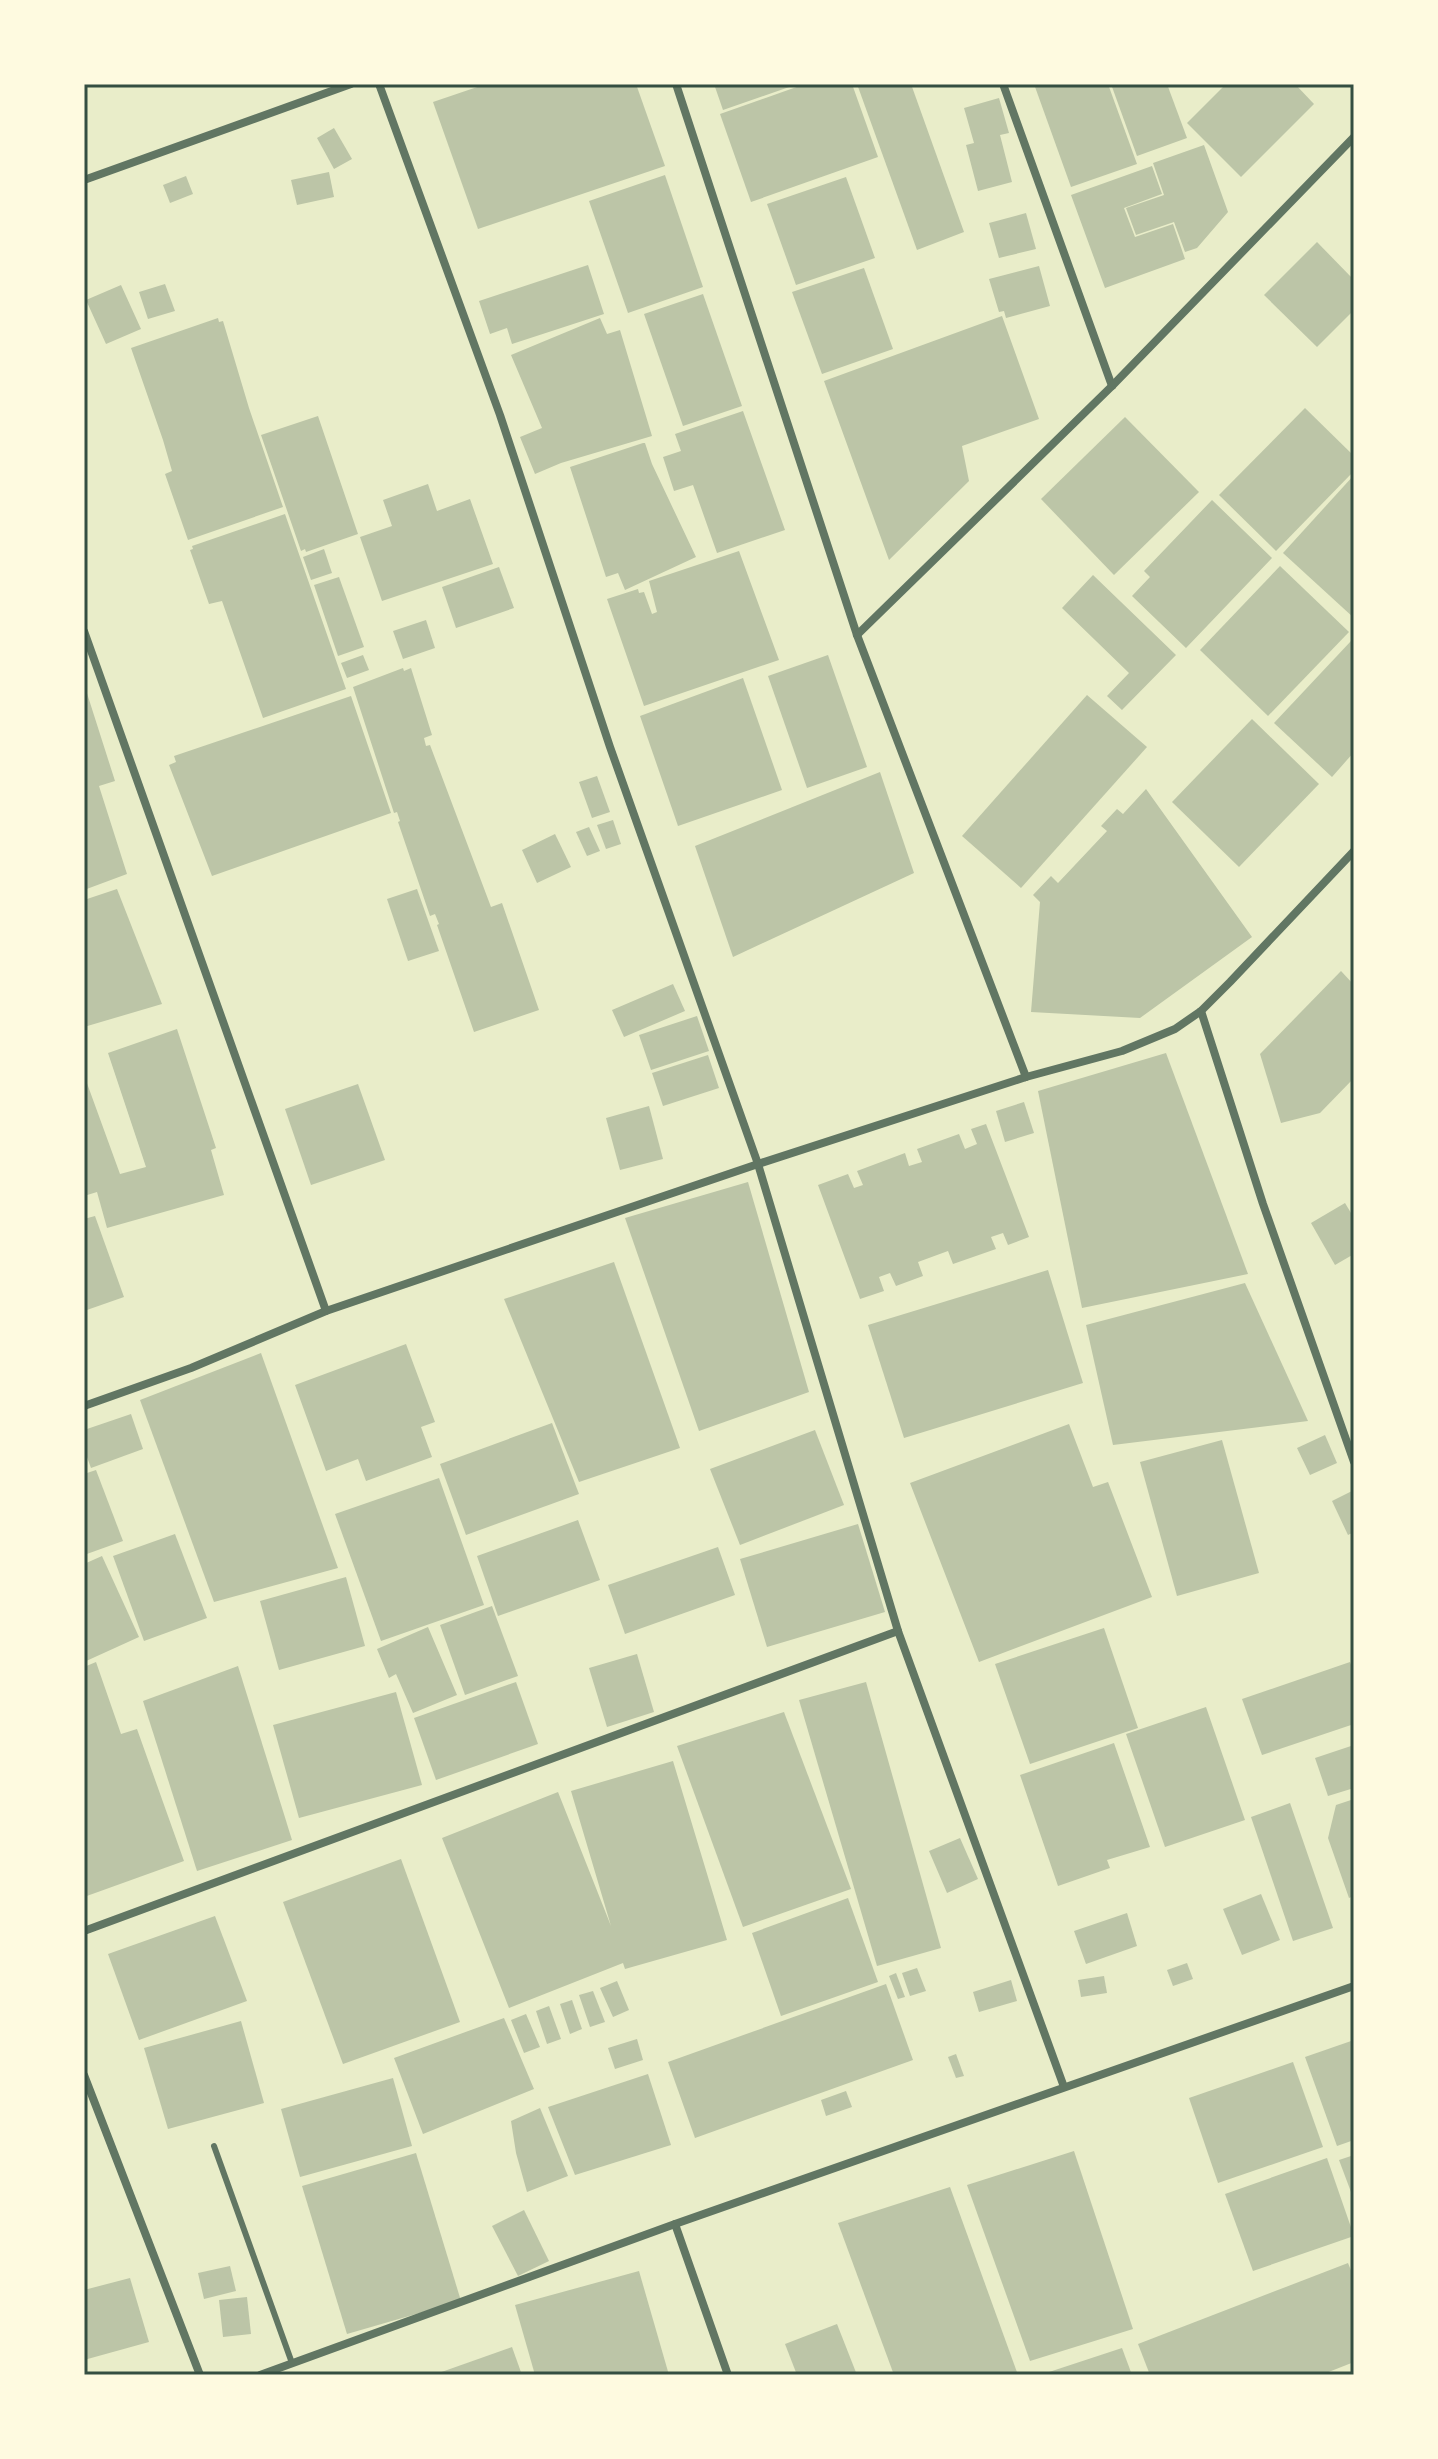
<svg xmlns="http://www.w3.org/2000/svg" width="1438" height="2459" font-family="'Space Grotesk',sans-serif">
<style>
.building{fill:#bcc5a7}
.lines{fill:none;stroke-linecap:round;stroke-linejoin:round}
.service{stroke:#617663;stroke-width:6}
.minor{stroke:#617663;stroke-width:8}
.neatline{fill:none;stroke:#344e41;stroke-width:3}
</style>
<rect width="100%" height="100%" fill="#e9edc9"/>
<g class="building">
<polygon points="486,84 636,84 665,166 478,229 433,102"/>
<polygon points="714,84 795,84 795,85 723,110"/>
<polygon points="805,84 852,84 878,157 751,202 720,114"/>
<polygon points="857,84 911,84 964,232 917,250"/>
<polygon points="1034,84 1108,84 1137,164 1071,187"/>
<polygon points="1111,84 1167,84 1187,138 1137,156"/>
<polygon points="1226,84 1295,84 1314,104 1241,177 1187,123"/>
<polygon points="999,98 1009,133 1000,135 1012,182 978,191 966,145 974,143 964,108"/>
<polygon points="334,128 352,159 334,169 317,138"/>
<polygon points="1204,145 1228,212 1197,248 1185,252 1174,222 1136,235 1126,208 1164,195 1153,163"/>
<polygon points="1152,166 1162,194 1124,208 1135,237 1173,224 1185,259 1105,288 1071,195"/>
<polygon points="329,172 334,197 297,205 291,180"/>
<polygon points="665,175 703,287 628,313 589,201"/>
<polygon points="186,176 193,194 170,203 163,185"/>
<polygon points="846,177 875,258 796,285 767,204"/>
<polygon points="1026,213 1036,249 999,258 989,223"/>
<polygon points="1317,242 1354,280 1354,310 1317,347 1264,295"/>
<polygon points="588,265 604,314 512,344 507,328 490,334 479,301"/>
<polygon points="1039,266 1050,306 1006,318 1004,311 999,312 989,279"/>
<polygon points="864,268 893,349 822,374 792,292"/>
<polygon points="165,284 175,311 148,319 139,292"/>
<polygon points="121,285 141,329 106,344 86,300"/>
<polygon points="703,294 742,406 683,426 644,314"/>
<polygon points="1002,316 1039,419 962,446 969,481 889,560 824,381"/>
<polygon points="218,318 219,322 223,321 249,408 283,507 188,540 165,474 172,471 163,440 131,348"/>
<polygon points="600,318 607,334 620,330 652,436 561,463 535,474 520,437 542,428 511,355"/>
<polygon points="1305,408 1354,456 1354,471 1276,551 1219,495"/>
<polygon points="743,411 785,530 717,553 693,485 674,491 663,457 681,451 675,434"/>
<polygon points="318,416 358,534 306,552 305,549 301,551 261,435"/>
<polygon points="1125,417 1199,492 1114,575 1041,499"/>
<polygon points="643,443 645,443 652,464 696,557 625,590 618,573 606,577 570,467"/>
<polygon points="1354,475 1354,618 1283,553"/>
<polygon points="428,484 437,511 470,499 493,564 382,601 360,537 392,526 383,500"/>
<polygon points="1212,500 1272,558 1186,648 1132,596 1150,577 1144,571"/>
<polygon points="285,514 346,689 263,718 222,601 209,604 190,550 193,549 192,546"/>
<polygon points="324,549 332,573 311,580 303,557"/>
<polygon points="739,551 779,660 644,706 607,599 638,589 639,593 644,592 652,614 657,612 649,581"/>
<polygon points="1280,566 1349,632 1268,716 1200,650"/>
<polygon points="499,567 514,608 456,628 442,587"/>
<polygon points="1093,575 1176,655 1122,710 1107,696 1129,673 1062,608"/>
<polygon points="339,577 364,647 338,656 314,585"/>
<polygon points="426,620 435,648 403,659 393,631"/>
<polygon points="1351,641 1354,644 1354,752 1332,777 1274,723"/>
<polygon points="363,655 369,670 347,678 341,663"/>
<polygon points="828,655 867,767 807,788 768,676"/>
<polygon points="403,668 404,671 411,668 432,735 424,738 426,746 430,745 491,907 502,903 539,1010 474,1032 437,925 439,924 435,914 430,916 398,822 400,821 397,812 394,813 353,687"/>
<polygon points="743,678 782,790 678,826 640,716"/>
<polygon points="85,687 115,781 99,786 127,874 84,890"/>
<polygon points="1087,695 1147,747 1021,888 962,836"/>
<polygon points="351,696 391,813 212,876 169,765 176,762 174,756"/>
<polygon points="1252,719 1319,784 1239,867 1172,802"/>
<polygon points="880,772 914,873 733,957 695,846"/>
<polygon points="597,776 610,812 592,818 579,782"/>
<polygon points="1146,789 1252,937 1140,1018 1031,1012 1040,902 1033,895 1051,876 1058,883 1107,831 1101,826 1117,809 1123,814"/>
<polygon points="613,820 621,844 606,849 597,825"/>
<polygon points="589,827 600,851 587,856 576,832"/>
<polygon points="555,834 571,867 537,883 522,850"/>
<polygon points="117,889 162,1004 84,1027 84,900"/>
<polygon points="417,889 439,951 408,961 387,899"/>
<polygon points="1341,971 1354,985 1354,1078 1320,1113 1281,1123 1260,1054"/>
<polygon points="673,984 685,1011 624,1037 612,1010"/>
<polygon points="697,1016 709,1051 651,1070 639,1035"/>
<polygon points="177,1029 216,1148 211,1150 224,1195 107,1228 97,1192 84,1196 84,1075 120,1174 146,1167 108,1053"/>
<polygon points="1166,1053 1248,1274 1082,1308 1038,1091"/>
<polygon points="708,1055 719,1088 663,1106 652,1073"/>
<polygon points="358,1084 385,1160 311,1185 285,1109"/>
<polygon points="1024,1102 1034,1133 1005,1142 996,1111"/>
<polygon points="649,1106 663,1159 620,1170 606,1118"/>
<polygon points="986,1124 1029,1237 1008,1245 1003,1233 991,1237 996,1249 953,1264 948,1251 918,1262 923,1276 896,1286 890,1273 879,1277 884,1291 860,1299 818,1185 848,1174 854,1188 863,1185 857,1171 905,1153 909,1166 922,1162 917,1149 959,1134 965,1149 977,1144 971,1129"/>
<polygon points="748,1182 809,1392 699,1431 625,1218"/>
<polygon points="1345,1203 1354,1218 1354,1254 1335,1265 1311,1223"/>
<polygon points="95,1216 124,1297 84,1311 84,1219"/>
<polygon points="614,1262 680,1448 579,1482 504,1299"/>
<polygon points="1048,1270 1083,1383 904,1438 868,1325"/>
<polygon points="1245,1283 1308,1421 1113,1445 1086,1325"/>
<polygon points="406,1344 435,1422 421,1427 432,1457 366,1481 358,1459 326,1471 295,1385"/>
<polygon points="261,1353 338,1568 214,1602 140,1400"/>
<polygon points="131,1414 143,1449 91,1468 84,1449 84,1430"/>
<polygon points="552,1423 579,1494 466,1535 440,1464"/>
<polygon points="1069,1424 1093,1487 1108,1482 1152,1597 979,1662 910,1483"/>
<polygon points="815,1430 844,1505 740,1545 710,1469"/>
<polygon points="1325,1435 1337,1463 1310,1475 1297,1448"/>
<polygon points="1222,1440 1259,1573 1177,1596 1140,1462"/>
<polygon points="96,1470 123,1541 84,1555 84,1474"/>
<polygon points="439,1478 484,1605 381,1641 335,1514"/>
<polygon points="1354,1490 1354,1532 1348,1535 1332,1501"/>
<polygon points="578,1520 600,1580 498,1616 477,1556"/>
<polygon points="858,1524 885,1612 767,1647 740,1559"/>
<polygon points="175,1534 207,1618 144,1641 113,1556"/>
<polygon points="718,1547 735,1595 625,1634 608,1585"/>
<polygon points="102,1556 139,1637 84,1662 84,1564"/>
<polygon points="346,1577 365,1646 279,1670 260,1601"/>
<polygon points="492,1606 518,1676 465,1695 440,1625"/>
<polygon points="428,1627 457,1695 413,1713 396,1674 389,1678 377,1649"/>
<polygon points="1104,1628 1138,1728 1030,1764 995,1664"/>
<polygon points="637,1654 654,1712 607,1727 589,1668"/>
<polygon points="96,1662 121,1734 137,1729 184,1861 84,1897 84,1667"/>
<polygon points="1350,1662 1354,1673 1354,1724 1262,1755 1242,1699"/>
<polygon points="238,1666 292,1840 197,1871 143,1701"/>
<polygon points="516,1682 538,1744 436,1780 414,1718"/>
<polygon points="866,1682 941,1948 877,1966 799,1700"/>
<polygon points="396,1692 422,1785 299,1818 273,1725"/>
<polygon points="1206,1707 1245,1820 1165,1847 1126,1734"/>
<polygon points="784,1712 851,1889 743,1927 677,1746"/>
<polygon points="1114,1743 1150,1847 1107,1860 1110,1868 1058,1886 1020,1775"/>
<polygon points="1354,1745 1354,1788 1328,1796 1315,1758"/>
<polygon points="673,1761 727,1940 625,1969 623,1963 509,2008 442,1838 558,1792 611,1926 571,1791"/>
<polygon points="1354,1799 1354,1896 1349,1898 1328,1838 1336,1805"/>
<polygon points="1290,1803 1333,1928 1293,1941 1251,1817"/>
<polygon points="960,1838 978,1879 947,1893 929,1851"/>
<polygon points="401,1859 460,2022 343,2064 283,1902"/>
<polygon points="1261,1894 1280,1940 1242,1955 1223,1909"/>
<polygon points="848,1898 878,1982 781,2016 752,1933"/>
<polygon points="1127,1913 1137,1946 1086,1964 1074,1931"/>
<polygon points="215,1916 247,2001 139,2040 108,1954"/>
<polygon points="1187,1963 1193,1979 1173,1986 1167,1970"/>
<polygon points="917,1968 926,1991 910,1996 902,1973"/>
<polygon points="896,1973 905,1997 898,1999 889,1976"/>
<polygon points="1104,1976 1107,1993 1081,1997 1078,1980"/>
<polygon points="1011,1980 1017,2001 979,2012 973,1992"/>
<polygon points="617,1981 629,2010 613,2017 600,1988"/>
<polygon points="886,1984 913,2060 695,2138 668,2062"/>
<polygon points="593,1991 605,2022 590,2027 579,1995"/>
<polygon points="572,2000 582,2029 570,2034 560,2004"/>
<polygon points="549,2006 561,2039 547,2044 536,2011"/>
<polygon points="526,2014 540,2047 524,2053 511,2020"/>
<polygon points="504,2018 534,2089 423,2134 394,2058"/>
<polygon points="241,2021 264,2103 168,2129 144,2048"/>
<polygon points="637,2039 643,2060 615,2069 608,2048"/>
<polygon points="1354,2040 1354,2140 1337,2146 1305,2057"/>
<polygon points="956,2054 964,2076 956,2078 948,2057"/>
<polygon points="1293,2062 1323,2147 1218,2183 1189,2098"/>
<polygon points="648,2074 671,2145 575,2175 548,2107"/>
<polygon points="393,2078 412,2146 300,2177 281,2109"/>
<polygon points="846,2091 852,2107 826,2116 821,2100"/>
<polygon points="540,2108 568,2176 527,2192 516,2153 511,2121"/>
<polygon points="1074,2151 1133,2329 1030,2361 967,2185"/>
<polygon points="416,2153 461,2301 347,2334 302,2186"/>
<polygon points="1354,2155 1354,2200 1339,2160"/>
<polygon points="1327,2158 1354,2236 1253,2271 1225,2194"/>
<polygon points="950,2187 1018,2375 894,2375 838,2223"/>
<polygon points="524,2210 549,2261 518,2276 492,2226"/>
<polygon points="1348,2263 1354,2278 1354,2362 1321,2375 1150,2375 1138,2344"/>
<polygon points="230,2266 236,2291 204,2299 198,2273"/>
<polygon points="639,2271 669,2375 535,2375 515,2305"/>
<polygon points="130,2278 149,2342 84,2360 84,2290"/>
<polygon points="247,2297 251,2334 223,2337 219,2300"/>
<polygon points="837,2324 857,2375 797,2375 785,2344"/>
<polygon points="512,2347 522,2375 433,2375"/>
<polygon points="1122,2348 1132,2375 1043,2375 1043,2374"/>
</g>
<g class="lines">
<polyline class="service" points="214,2146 292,2363"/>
<g class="minor">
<polyline points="379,84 500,415 610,747 758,1164 898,1631 1064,2087"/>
<polyline points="676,84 857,635 1026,1077"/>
<polyline points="1003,84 1112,386"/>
<polyline points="84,180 351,84"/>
<polyline points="84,631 326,1311"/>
<polyline points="857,635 1112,386 1354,137"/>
<polyline points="1201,1011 1263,1204 1354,1462"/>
<polyline points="84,1406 191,1368 326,1311 758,1164 1026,1077 1122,1051 1175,1029 1201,1011 1230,982 1354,851"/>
<polyline points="84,1931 898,1631"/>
<polyline points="84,2075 200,2375"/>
<polyline points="675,2224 728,2375"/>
<polyline points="260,2375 675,2224 1354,1986"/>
</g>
</g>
<rect width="1438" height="2459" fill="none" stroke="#fefae0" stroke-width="172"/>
<rect x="86" y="86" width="1266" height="2287" class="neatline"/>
</svg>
